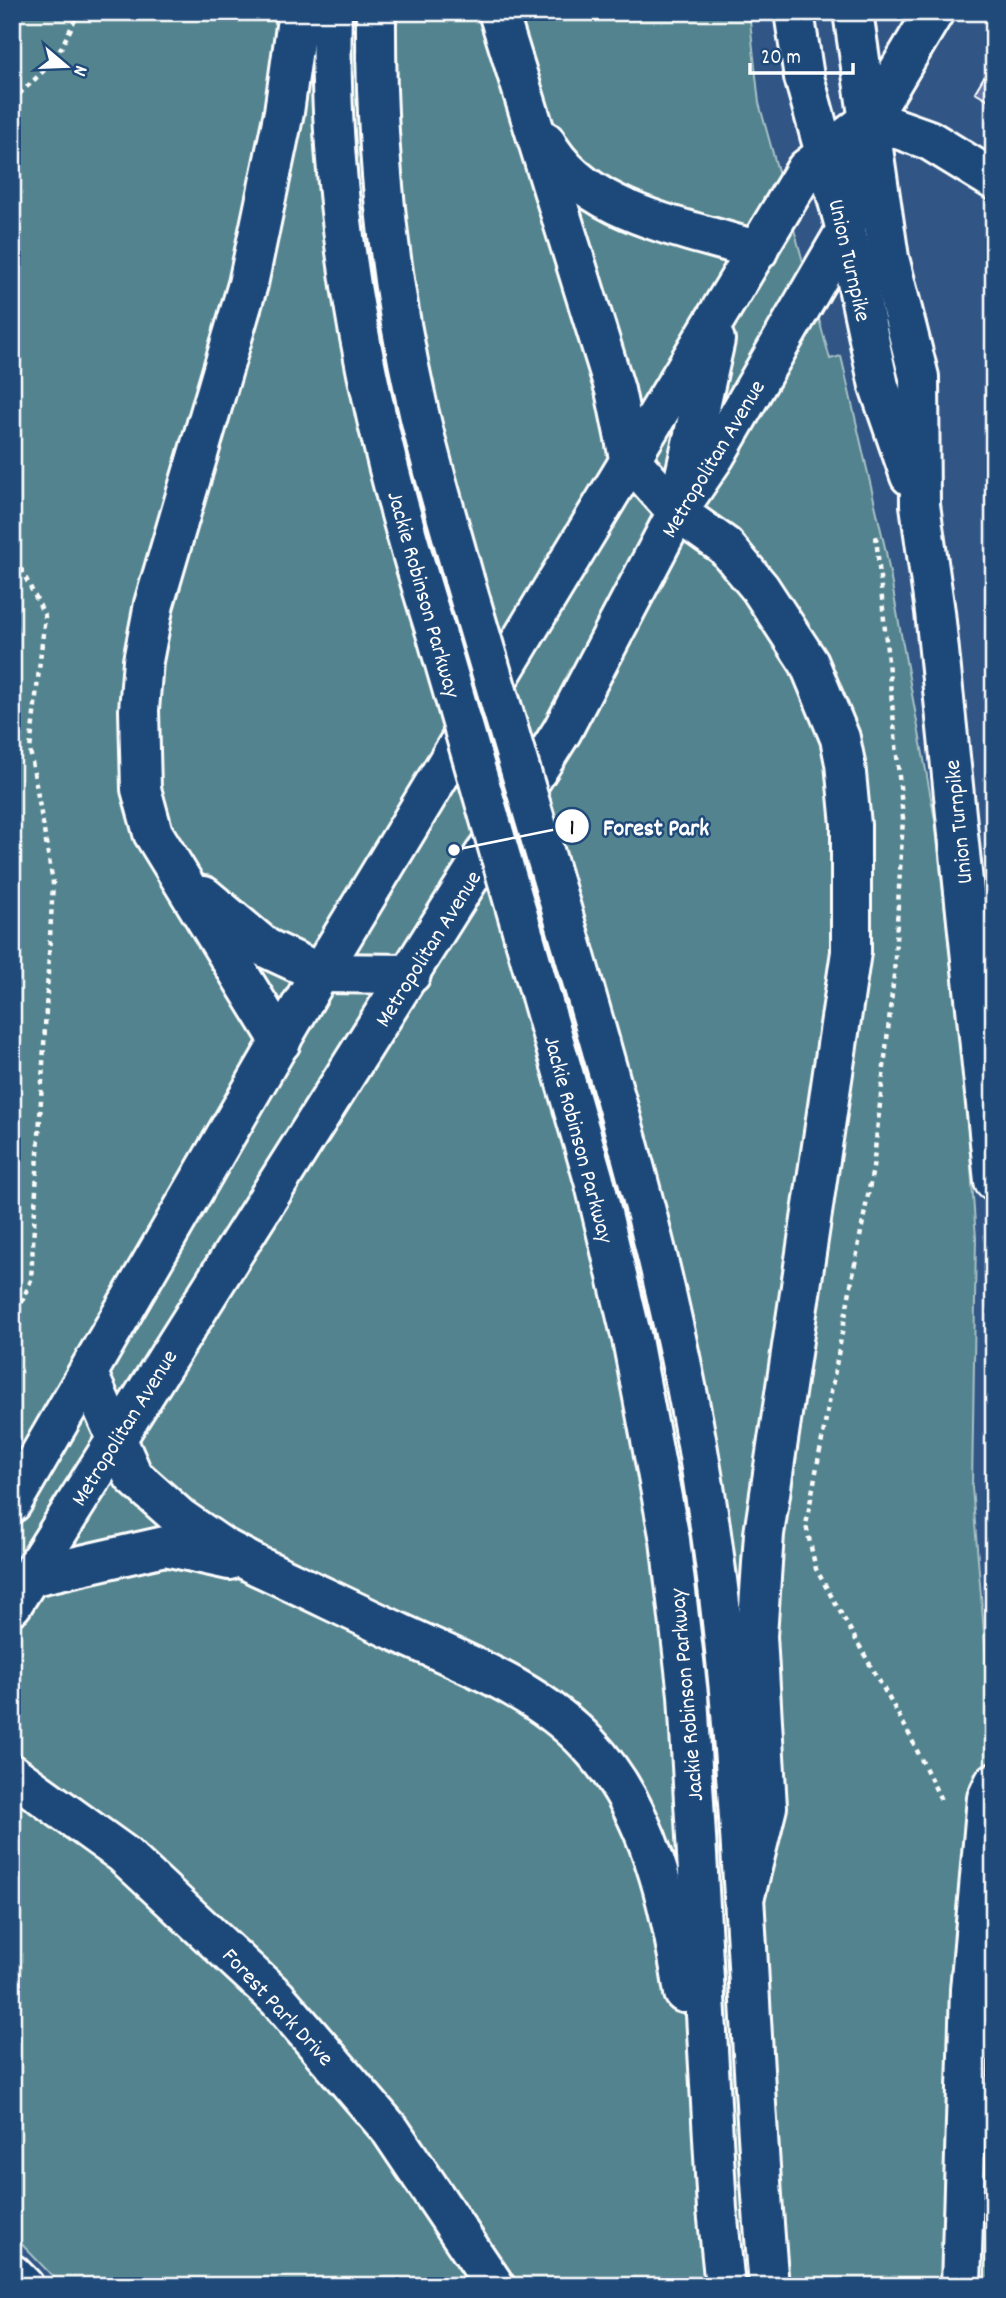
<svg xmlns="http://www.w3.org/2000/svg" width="1006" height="2298" font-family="Dekko,sans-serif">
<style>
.green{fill:#52838e;stroke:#a8c1c6;stroke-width:2}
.building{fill:#6177a6;stroke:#fff;stroke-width:2}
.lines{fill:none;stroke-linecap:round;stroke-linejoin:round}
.minor-casing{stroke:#fff;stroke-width:44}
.major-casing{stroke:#fff;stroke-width:44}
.highway-casing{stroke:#fff;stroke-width:44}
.path{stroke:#fff;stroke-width:4.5;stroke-dasharray:5 5;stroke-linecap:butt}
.minor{stroke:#1f4a7a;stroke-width:38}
.major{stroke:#1f4a7a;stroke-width:38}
.highway{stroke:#1f4a7a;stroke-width:38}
.highway-bridge-casing{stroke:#fff;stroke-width:44;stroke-linecap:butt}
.highway-bridge{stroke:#1f4a7a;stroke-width:38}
.labels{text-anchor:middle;stroke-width:5;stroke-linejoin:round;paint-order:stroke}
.street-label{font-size:23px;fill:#fff;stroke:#1f4a7a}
.leader{fill:none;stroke:#fff;stroke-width:2.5}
.callout-dot{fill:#fff;stroke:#1f4a7a;stroke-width:2.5}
.mark-label{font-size:21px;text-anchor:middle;font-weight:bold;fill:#111}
.callout-label{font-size:24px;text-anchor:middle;font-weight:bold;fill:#fff;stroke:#1f4a7a;stroke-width:5;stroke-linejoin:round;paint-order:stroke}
</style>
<rect width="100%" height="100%" fill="#315686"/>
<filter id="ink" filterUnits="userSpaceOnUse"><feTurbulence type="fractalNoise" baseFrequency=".0143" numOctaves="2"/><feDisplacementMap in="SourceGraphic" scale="14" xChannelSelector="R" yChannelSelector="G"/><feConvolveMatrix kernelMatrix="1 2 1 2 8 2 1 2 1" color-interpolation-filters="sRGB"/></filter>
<g filter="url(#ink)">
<polygon class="green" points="12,12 749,12 759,103 830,359 841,356 886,552 935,820 967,1112 976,1238 972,1487 994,1753 994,2286 62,2286 12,2234"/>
<polygon class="building" points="994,60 994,103 975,92"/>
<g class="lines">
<g class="minor-casing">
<g id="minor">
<polyline points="870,119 929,140 994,180"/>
<polyline points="12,1774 123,1854 277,1998 391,2131 495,2286"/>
<polyline points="12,2274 24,2286"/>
</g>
</g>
<g class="major-casing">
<g id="major">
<polyline points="794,12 804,77 846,230 879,386 910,476"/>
<polyline points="853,12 889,258 919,377 920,505 935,612 994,1181"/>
<polyline points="681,493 715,340"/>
<polyline points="12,1503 320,973 806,169 870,119"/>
<polyline points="12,1605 562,731 677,512 715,456 846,230 870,119 934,12"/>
<polyline points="961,2286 970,1990 987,1798 994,1783"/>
</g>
</g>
<g class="highway-casing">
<g id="highway">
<path d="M332 12C326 225 373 435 437 636"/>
<path d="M376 12C375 143 388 276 417 404 430 463 448 520 464 579"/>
<polyline points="498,12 615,390 629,458 677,512 725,546 760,588 809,663 840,738 845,763 851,825 851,952 764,1534 757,1636 767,1807 746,1892"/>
<path d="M545 141C585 215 686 227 758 251"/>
<path d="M556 891C615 1094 676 1296 707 1506 746 1764 746 2026 769 2286"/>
<polyline points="204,896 266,948 320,973 411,974"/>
<polyline points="524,937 595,1184 632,1339 670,1540 688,1695 717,2209 725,2286"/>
<polyline points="281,1042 153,833 141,789 139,710 143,661 154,604 248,284 284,112 298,12"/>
<path d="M89 1376 133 1476 180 1518 222 1547 258 1566C306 1588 354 1612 402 1634 467 1664 538 1690 588 1744 650 1809 671 1907 684 1993"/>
<polyline points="29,1577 165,1546 229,1560"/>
</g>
</g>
<g class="path">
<polyline points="12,101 55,60 79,12"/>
<polyline points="876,536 903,818 894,975 873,1168 806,1525 816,1569 907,1730 941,1800"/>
<polyline points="12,551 45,616 30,750 53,883 31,1280 12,1326"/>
</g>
<use href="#minor" class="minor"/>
<use href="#major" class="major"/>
<use href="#highway" class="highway"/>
<g class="highway-bridge-casing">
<g id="highway-bridge">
<polyline points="464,579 556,891"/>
<polyline points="437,636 524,937"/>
</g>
</g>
<use href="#highway-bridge" class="highway-bridge"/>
</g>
</g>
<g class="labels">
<g class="street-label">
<text transform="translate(851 260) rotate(77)" y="8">Union Turnpike</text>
<text transform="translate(712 458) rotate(-59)" y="8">Metropolitan Avenue</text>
<text transform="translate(425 594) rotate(74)" y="8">Jackie Robinson Parkway</text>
<text transform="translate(957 822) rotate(-96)" y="8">Union Turnpike</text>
<text transform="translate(427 948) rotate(-58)" y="8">Metropolitan Avenue</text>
<text transform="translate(580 1139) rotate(75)" y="8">Jackie Robinson Parkway</text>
<text transform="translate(123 1427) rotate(-58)" y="8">Metropolitan Avenue</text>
<text transform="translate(685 1695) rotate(-95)" y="8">Jackie Robinson Parkway</text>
<text transform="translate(279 2006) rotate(47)" y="8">Forest Park Drive</text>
</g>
</g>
<path class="leader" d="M454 850L572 826"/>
<g class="callout-dot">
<circle cx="454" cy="850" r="7"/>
<circle cx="572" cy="826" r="18"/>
</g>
<g class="mark-label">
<text x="572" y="834">1</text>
</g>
<g class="callout-label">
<text x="656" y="835">Forest Park</text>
</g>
<rect width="1006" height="2298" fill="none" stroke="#1f4a7a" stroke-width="42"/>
<rect x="21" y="21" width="964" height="2256" fill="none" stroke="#fff" stroke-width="2.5" filter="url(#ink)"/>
<g transform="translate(66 66) rotate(109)" stroke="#1f4a7a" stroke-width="5" paint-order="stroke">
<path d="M0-5L12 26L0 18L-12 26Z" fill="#ffffff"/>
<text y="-10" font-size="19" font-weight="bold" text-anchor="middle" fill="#ffffff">N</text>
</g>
<path d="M750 63v10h103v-10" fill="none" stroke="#ffffff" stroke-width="3.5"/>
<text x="761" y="63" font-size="21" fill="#ffffff" stroke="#1f4a7a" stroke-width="5" paint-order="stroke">20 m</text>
</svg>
